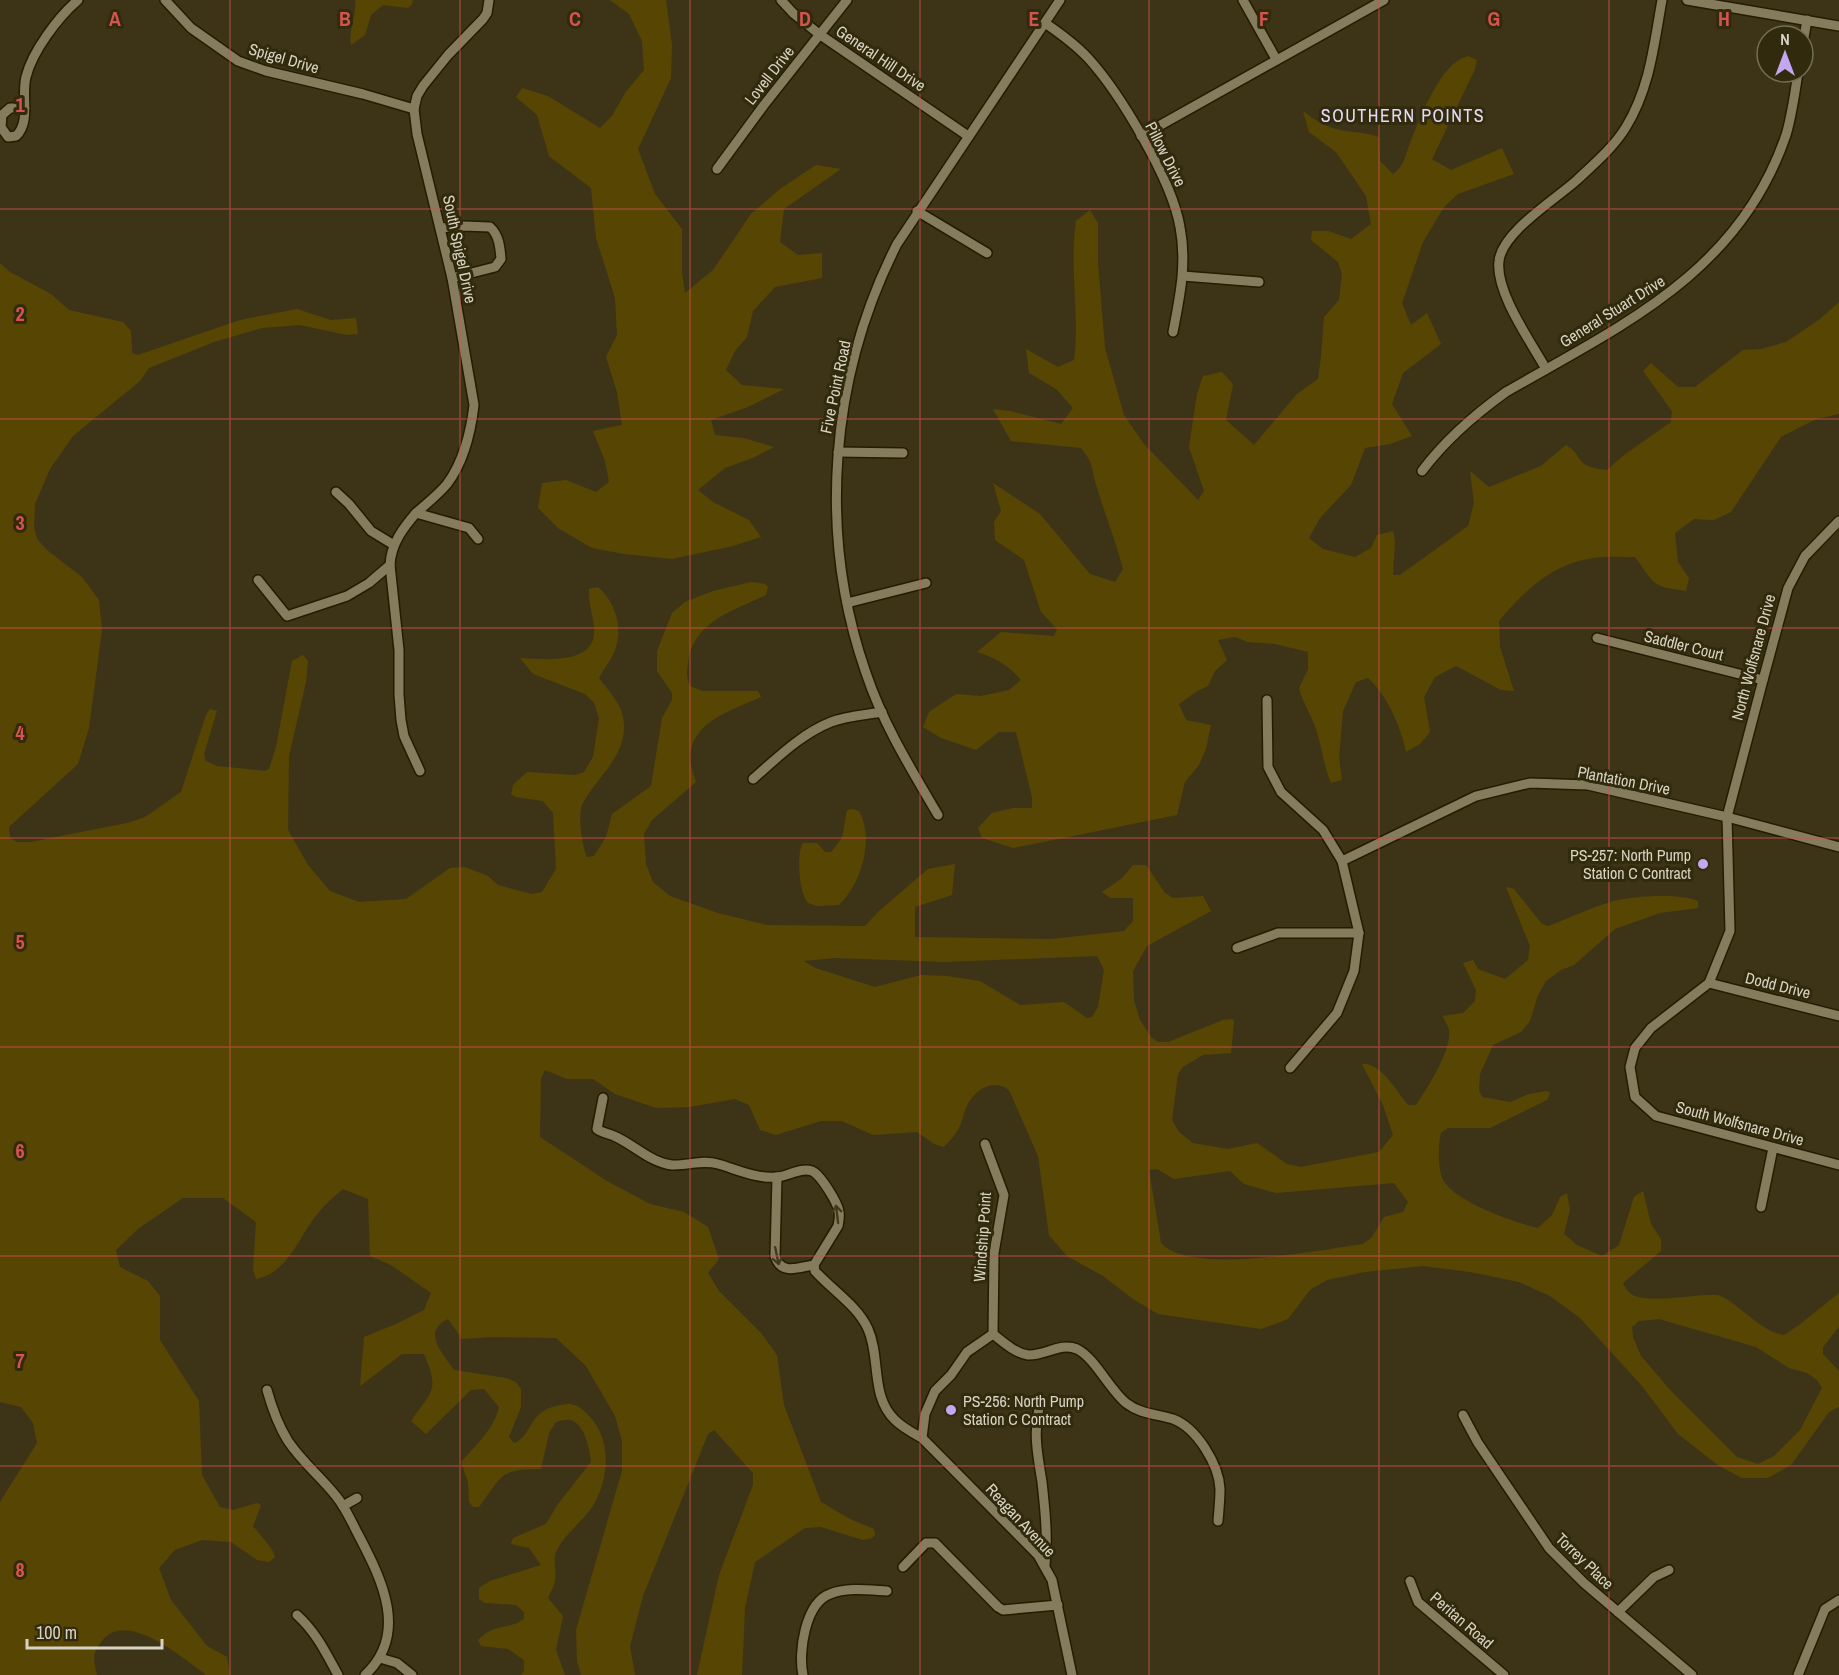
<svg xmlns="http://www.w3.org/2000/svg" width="1839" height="1675" font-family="'Archivo Narrow',sans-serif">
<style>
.water{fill:#574603;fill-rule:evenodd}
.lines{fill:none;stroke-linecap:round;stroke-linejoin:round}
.street-casing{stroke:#241b01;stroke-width:12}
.street{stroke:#857b5d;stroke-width:9}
.oneway{stroke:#433a1d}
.grid{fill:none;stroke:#d6534f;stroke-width:1.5;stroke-opacity:0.55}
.poi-dot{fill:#c4a7f1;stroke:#322a0d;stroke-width:2}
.labels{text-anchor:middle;stroke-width:6;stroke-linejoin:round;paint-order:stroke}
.street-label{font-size:16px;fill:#d8d3c3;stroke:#322a0d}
.poi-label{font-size:16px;fill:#d8d3c3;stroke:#322a0d;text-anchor:end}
.neighbourhood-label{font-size:18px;letter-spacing:1.5px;fill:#e4daf6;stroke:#322a0d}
.grid-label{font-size:20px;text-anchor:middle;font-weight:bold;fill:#d6534f;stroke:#322a0d;stroke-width:6;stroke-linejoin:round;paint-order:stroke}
</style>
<rect width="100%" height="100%" fill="#3d3418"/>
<g class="water">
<path d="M355 0H413L412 4 408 8 383 5 371 15 365 35 351 45C348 30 357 16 355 0Z"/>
<polygon points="610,0 666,0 672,45 671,78 638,149 655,194 682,229 682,273 685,293 713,270 751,214 780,189 816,165 841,169 784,209 780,242 798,255 822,253 822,278 775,287 753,311 747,337 735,351 726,370 742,385 784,389 748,407 711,420 715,435 743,438 774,447 755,457 725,468 698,490 713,502 749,520 761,537 733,546 672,559 624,554 592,548 558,528 538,508 542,483 566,480 596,492 609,482 605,461 593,431 622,425 617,392 606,357 617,335 615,298 596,238 591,188 549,156 537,115 516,97 522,88 548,96 600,128 612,116 625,93 644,70 642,41 629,14"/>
<path d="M1468 56 1477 60 1475 69 1432 159 1451 170 1502 148 1514 174 1458 194 1444 207 1423 242 1402 303 1411 325 1427 313 1441 344 1403 373 1392 404 1412 436 1390 444 1365 448 1351 485 1320 518 1309 538 1323 549 1355 557 1371 548 1377 535 1393 531 1395 540 1393 575H1400L1468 526 1474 503 1470 471 1489 487 1541 466 1566 445C1576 451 1576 455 1583 463 1589 468 1599 469 1607 470L1624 455 1671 422 1672 411 1643 371 1651 363 1678 387H1695L1743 350 1761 349 1786 342 1820 319 1839 302V414L1816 419 1781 437 1731 512 1714 520 1694 519 1675 533 1678 562 1689 578 1686 591C1650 586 1655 584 1635 557 1621 557 1606 556 1593 558 1552 564 1524 591 1499 621L1500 647 1514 691 1501 690 1456 666 1435 677 1424 697 1430 732 1420 744 1406 752C1401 727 1387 695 1368 678L1356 682 1343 711 1339 758 1342 780 1331 783C1324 766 1322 749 1317 732 1313 717 1303 704 1299 688L1308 669V652L1275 644 1248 642 1235 637 1218 640 1227 660 1215 671 1208 686 1197 691 1179 704 1186 720 1211 725 1206 749 1199 765 1185 782 1177 815 1013 848 982 838 978 828 992 813 1013 808H1032V797L1016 732H999L976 750 941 738 923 727 929 712 956 694 981 696 1009 690 1021 680C1010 666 994 657 977 652L1001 632 1054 636 1057 629 1041 612 1024 560 995 540 994 522 1001 511 993 483 1040 514 1090 574 1115 582 1123 569C1116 542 1106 517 1098 491 1091 472 1095 464 1081 448L1011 441 993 409 1010 411 1061 424 1073 408 1056 389 1029 373 1026 349 1058 367 1074 360C1080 314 1069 267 1076 221L1090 210 1098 223V263L1105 348 1124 415 1144 444 1198 500 1204 491 1189 447 1197 394 1203 376 1222 372 1233 384 1226 420 1254 445 1297 394 1318 379 1321 357 1324 317 1339 300 1342 274 1338 262 1311 240 1312 231H1328L1351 239 1371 224 1366 196 1336 152 1309 132 1303 111C1314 120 1328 128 1341 130 1354 133 1366 132 1379 137L1380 161 1393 174C1405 166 1405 155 1410 143 1420 118 1441 62 1468 56Z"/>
<path d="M0 263 10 272 51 294 69 310 123 322 131 331 132 353 138 355 240 320 297 309 331 320 356 318 358 334 347 335 300 325 262 328 214 342 149 368 140 381 73 436 50 469 35 504 34 527 37 539 47 550 82 577 99 600 102 630 89 728 78 764 9 827 10 838 17 842H31L127 823 145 817 181 792 206 715 210 709 217 711 204 754 206 761 217 766 265 771 269 769 276 747 292 661 303 655 308 661 306 682 289 756 288 830 308 865 330 891 359 902 406 899 450 868 465 867 488 876 498 885 531 894 542 892 556 869 553 813 543 801 515 797 511 794 513 785 527 772 575 775 584 772 593 757 599 718 594 703 585 694 533 674 520 658C540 659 591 665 594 635 595 619 588 605 589 589L598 587C613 600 622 622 617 643 615 655 605 667 599 678 608 690 620 702 623 717 630 754 598 775 583 803 577 813 582 847 587 857L594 856 606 837 612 814 651 786 662 718 672 700V693L657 671V651L672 613 685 602 713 591 751 582 765 584 768 587 766 595C734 610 692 622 688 663 687 672 686 677 690 686L702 691H758L761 697C733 710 691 721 690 758 690 766 694 775 696 782L652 820 644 834 646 864 653 882 670 896 718 913 767 925 865 926 879 911 928 869 955 864 952 895 915 907V937L1052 939 1124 931 1133 921V898H1110L1102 892 1121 879 1133 865H1146L1165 893 1173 898 1203 896 1211 911 1147 946 1133 971 1134 1000 1140 1020 1152 1038 1158 1042H1168L1223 1020 1233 1019 1234 1022 1231 1053 1203 1055 1183 1067 1178 1074 1172 1120 1179 1132 1193 1143 1228 1149 1257 1143 1287 1164 1301 1167 1379 1152 1393 1135 1383 1105 1362 1064C1381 1062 1397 1092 1408 1105H1416C1427 1089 1452 1050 1449 1030 1448 1025 1444 1020 1443 1016L1463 1013 1475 1001 1476 990 1463 963 1473 960 1478 969 1505 979 1528 960 1530 946 1506 887 1514 889 1542 924 1548 926C1570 918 1592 907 1614 901 1634 896 1680 893 1698 901V908L1660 913 1615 929 1574 965 1561 970 1546 981 1538 995 1530 1021 1521 1032 1493 1045 1480 1074 1479 1090 1482 1097 1510 1102 1529 1094 1547 1091 1550 1093 1547 1100 1490 1128H1448L1441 1133C1438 1144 1437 1174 1445 1183 1461 1204 1513 1222 1538 1228L1552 1215 1560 1197 1567 1193 1570 1210 1564 1234 1577 1245 1602 1256 1619 1245 1634 1197 1643 1191 1651 1224 1661 1239V1251L1623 1283C1625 1288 1629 1294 1635 1296 1655 1303 1693 1294 1716 1295 1732 1296 1759 1332 1784 1335L1799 1325 1839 1293V1327L1823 1347V1354L1839 1371V1407L1829 1412 1791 1465 1768 1478H1742L1719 1466 1678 1434 1642 1386 1580 1318 1550 1296 1519 1282 1470 1272 1423 1266 1365 1272 1327 1280 1310 1290 1288 1319 1261 1329 1158 1314 1133 1299 1103 1276 1067 1256 1049 1235 1038 1156 1009 1090C995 1079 978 1087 969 1102 964 1110 963 1120 959 1128 955 1136 949 1141 944 1147L934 1144 917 1132 873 1135 842 1121H821L776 1135 760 1130 749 1105 735 1099 689 1107 656 1108 615 1094 593 1079H567L545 1070 541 1079 540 1137 607 1181 650 1204 684 1212 708 1227 719 1259 708 1273 719 1291 761 1333 777 1355 784 1405 821 1502 850 1519 874 1529 875 1535 872 1538 863 1540 821 1527 805 1528 755 1562 745 1608 742 1675H697L719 1575 753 1485V1473L714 1430 708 1434 643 1596 630 1646 635 1675H581L577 1661 576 1630 622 1471V1441L615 1416 586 1366 556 1338 492 1337 462 1339 448 1319C421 1332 443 1354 454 1370L506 1378 516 1382 521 1389V1407L509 1437 514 1443C532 1437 527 1413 556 1406 574 1401 579 1405 591 1418 612 1442 609 1481 592 1507 582 1522 565 1534 557 1550 552 1558 557 1572 555 1581 554 1587 550 1593 548 1598L563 1616 556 1650 565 1675H521L524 1671V1660L508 1649 481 1646 478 1640C495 1623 509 1630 524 1619V1612L516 1605 485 1603 479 1599V1588L490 1581 541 1565 529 1548 511 1544 513 1538 546 1524 558 1504 591 1462C590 1450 585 1423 570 1420 566 1419 560 1421 556 1422L549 1433 541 1469C499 1469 503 1475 479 1507H473L469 1502 468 1482 461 1462C476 1445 494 1429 499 1407L484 1389 471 1390 426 1434 411 1421C432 1390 440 1391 424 1354H402L360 1386 364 1337 396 1324 424 1310 431 1293 391 1265 370 1256 368 1199 343 1189C335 1196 326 1203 319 1212 299 1235 289 1273 256 1279L253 1270 256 1222 223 1198H183L138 1229 116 1250 120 1267 148 1281 160 1296V1340L199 1401 202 1475 220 1507 233 1510 257 1503 261 1505 253 1526C259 1534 274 1549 275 1557L269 1562 257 1560 231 1542 202 1540 175 1550 159 1568 171 1600 207 1646 227 1657 230 1675H205L204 1673C181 1657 126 1609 102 1641 92 1653 93 1659 97 1675H0V1502L37 1443 33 1423 21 1407 0 1402ZM1097 956 1104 970 1098 1007 1092 1017 1087 1018 1064 1002 1020 1005 980 981 947 976 921 975 875 987 815 968 804 961 835 958 945 962ZM1157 1169 1174 1179 1230 1171 1244 1184 1276 1193 1394 1183 1408 1202 1403 1212 1384 1217 1372 1237 1363 1244C1319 1250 1190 1276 1161 1243L1149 1170ZM1659 1319 1756 1347 1789 1368 1807 1373 1817 1380 1822 1388 1800 1430 1774 1456 1758 1464 1737 1457 1672 1392 1641 1356 1633 1337 1632 1327 1639 1321Z"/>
<path d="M852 809 859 811C875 839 861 884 839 905L817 906 808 903C799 892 796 854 803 843H817L825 852H831L842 838 847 810Z"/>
</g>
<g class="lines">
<g class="street-casing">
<g id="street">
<polyline points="165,0 191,28 238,61 266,71 363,94 414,109"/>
<polyline points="781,0 793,13 819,34 968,136"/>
<polyline points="1243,0 1276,59"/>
<polyline points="1687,0 1839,26"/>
<path d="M1045 23C1061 34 1075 44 1088 58 1120 93 1172 180 1180 227 1187 263 1180 296 1173 332"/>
<polyline points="1803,43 1807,20"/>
<path d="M25 108H10L2 115 1 127 8 137 16 136C31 122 21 96 26 77 32 52 58 17 78 0"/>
<polyline points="1141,136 1384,0"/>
<polyline points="717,169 764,105 847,0"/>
<polyline points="917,211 987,253"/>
<path d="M441 228 463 226 490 227C499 235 500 247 501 259L495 267 452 278"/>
<polyline points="1183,276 1259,282"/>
<path d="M1546 369C1531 342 1495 292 1499 261 1502 232 1556 199 1577 180 1594 164 1614 147 1626 127 1650 88 1654 44 1662 0"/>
<polyline points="838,452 903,453"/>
<path d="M1422 471C1446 439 1474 415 1506 392 1622 325 1739 273 1786 135 1792 115 1795 93 1798 72"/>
<polyline points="336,492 349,504 371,531 394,545"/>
<path d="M416 513C426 504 438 495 447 484 463 463 471 431 474 405L452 278 417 134 414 109 417 96 423 86 448 55 483 19 487 13 489 0"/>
<polyline points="1839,521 1805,556 1788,588 1763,680 1727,817 1730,931 1709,983 1651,1028 1635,1048 1630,1067 1635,1097 1656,1116 1839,1165"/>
<polyline points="390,565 399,650 399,695 401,720 404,736 420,771"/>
<path d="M258 580 287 616 347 596 369 583 390 565C391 544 403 528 416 513L469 528 478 539"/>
<polyline points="847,603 926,583"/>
<polyline points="1597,638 1763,680"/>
<polyline points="1267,700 1268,767 1281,792 1323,830 1342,861 1359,933 1354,971 1337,1013 1290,1068"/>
<path d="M753 779C777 758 801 734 831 722 847 716 865 715 882 712"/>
<path d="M938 815C911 769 883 724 866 673 817 533 830 376 897 244L1060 0"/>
<polyline points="1342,861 1476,796 1530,783 1588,785 1727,817 1839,847"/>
<polyline points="1237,948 1278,933 1359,933"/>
<polyline points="1709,983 1839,1016"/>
<path d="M603 1098 597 1129C602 1133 608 1133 614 1136 633 1144 651 1163 672 1165 687 1166 702 1159 718 1164 736 1169 756 1179 776 1177 788 1177 799 1167 812 1171 820 1174 838 1203 839 1212 840 1217 839 1221 838 1226L814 1265"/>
<polyline points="985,1144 1004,1195 994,1253 993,1334"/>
<path d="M777 1177 775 1256C781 1276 799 1267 814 1265"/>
<polyline points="1761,1207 1773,1148"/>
<path d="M814 1265 815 1271C832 1290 858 1306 868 1329 881 1358 870 1396 895 1420 903 1428 913 1433 922 1438L1038 1555 1052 1580 1072 1675"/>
<path d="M993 1334C1003 1342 1015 1353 1028 1355 1045 1356 1060 1342 1077 1349 1094 1357 1110 1390 1126 1403 1140 1414 1157 1414 1173 1419 1197 1428 1219 1465 1220 1489 1220 1499 1219 1510 1218 1521"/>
<path d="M267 1390C272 1408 278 1425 288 1441 302 1462 321 1477 336 1496 346 1508 352 1523 359 1536 382 1580 409 1634 365 1675"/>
<path d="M1039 1408C1033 1434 1038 1457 1042 1482 1045 1509 1048 1538 1045 1565"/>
<polyline points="1463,1415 1478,1443 1549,1548 1584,1583 1692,1675"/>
<polyline points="922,1438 925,1414 935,1391 951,1375 967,1352 993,1334"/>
<polyline points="343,1506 357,1498"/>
<polyline points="903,1567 926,1543 935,1543 998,1607 1003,1610 1058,1605"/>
<polyline points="1410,1581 1418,1602 1504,1675"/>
<polyline points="1618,1612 1654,1577 1669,1570"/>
<path d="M297 1615C316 1632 326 1653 338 1675"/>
<polyline points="380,1658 397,1663 412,1675"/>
<path d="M803 1675C798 1653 805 1603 830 1594 847 1587 869 1590 887 1591"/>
<polyline points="1798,1675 1825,1609 1839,1600"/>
</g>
</g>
<use href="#street" class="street"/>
</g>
<defs><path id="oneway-shaft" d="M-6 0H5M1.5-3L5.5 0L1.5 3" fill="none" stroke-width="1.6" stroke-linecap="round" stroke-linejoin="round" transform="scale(1.5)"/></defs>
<g class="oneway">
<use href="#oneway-shaft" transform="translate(837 1214) rotate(-97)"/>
<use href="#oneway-shaft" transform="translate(777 1256) rotate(78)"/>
</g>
<path class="grid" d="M230 0V1675M460 0V1675M690 0V1675M920 0V1675M1149 0V1675M1379 0V1675M1609 0V1675M0 209H1839M0 419H1839M0 628H1839M0 838H1839M0 1047H1839M0 1256H1839M0 1466H1839"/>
<g class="poi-dot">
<circle cx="1703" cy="864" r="6"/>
<circle cx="951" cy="1410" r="6"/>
</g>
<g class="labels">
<g class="street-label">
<text transform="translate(284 58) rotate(16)" y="6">Spigel Drive</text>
<text transform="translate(881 58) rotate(34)" y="6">General Hill Drive</text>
<text transform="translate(769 75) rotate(-52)" y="6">Lovell Drive</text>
<text transform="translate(1166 154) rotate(63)" y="6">Pillow Drive</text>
<text transform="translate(460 249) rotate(78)" y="6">South Spigel Drive</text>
<text transform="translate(1612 311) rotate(-32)" y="6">General Stuart Drive</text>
<text transform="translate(835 387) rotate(-78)" y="6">Five Point Road</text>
<text transform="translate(1684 645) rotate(14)" y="6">Saddler Court</text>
<text transform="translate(1753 657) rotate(-75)" y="6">North Wolfsnare Drive</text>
<text transform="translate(1624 780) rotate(11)" y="6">Plantation Drive</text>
<text transform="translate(1778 985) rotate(14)" y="6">Dodd Drive</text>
<text transform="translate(1740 1123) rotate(15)" y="6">South Wolfsnare Drive</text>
<text transform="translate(982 1237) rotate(-86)" y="6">Windship Point</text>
<text transform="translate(1021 1520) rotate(47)" y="6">Reagan Avenue</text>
<text transform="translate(1585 1561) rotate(44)" y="6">Torrey Place</text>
<text transform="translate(1462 1620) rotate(41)" y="6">Peritan Road</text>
</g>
<g class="poi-label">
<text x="1691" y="861">PS-257: North Pump<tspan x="1691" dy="18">Station C Contract</tspan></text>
<text x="963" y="1407" text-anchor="start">PS-256: North Pump<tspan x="963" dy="18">Station C Contract</tspan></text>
</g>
<g class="neighbourhood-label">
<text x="1403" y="122">SOUTHERN POINTS</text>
</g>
</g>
<g class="grid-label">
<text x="115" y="26">A</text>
<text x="345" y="26">B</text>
<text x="575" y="26">C</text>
<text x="805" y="26">D</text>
<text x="1034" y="26">E</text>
<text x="1264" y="26">F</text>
<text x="1494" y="26">G</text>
<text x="1724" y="26">H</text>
<text x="20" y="112">1</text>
<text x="20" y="321">2</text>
<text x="20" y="530">3</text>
<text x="20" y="740">4</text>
<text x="20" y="949">5</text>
<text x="20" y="1158">6</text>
<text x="20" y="1368">7</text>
<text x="20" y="1577">8</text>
</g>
<g transform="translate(1785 54)"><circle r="28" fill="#322a0d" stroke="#746e56" stroke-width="1.5"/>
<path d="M0-4.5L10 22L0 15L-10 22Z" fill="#c4a7f1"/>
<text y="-9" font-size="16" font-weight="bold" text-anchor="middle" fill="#d8d3c3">N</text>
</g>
<path d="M27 1639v9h135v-9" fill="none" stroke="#d8d3c3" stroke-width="3"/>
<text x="36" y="1639" font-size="18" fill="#d8d3c3" stroke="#322a0d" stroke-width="4.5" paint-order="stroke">100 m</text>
</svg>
